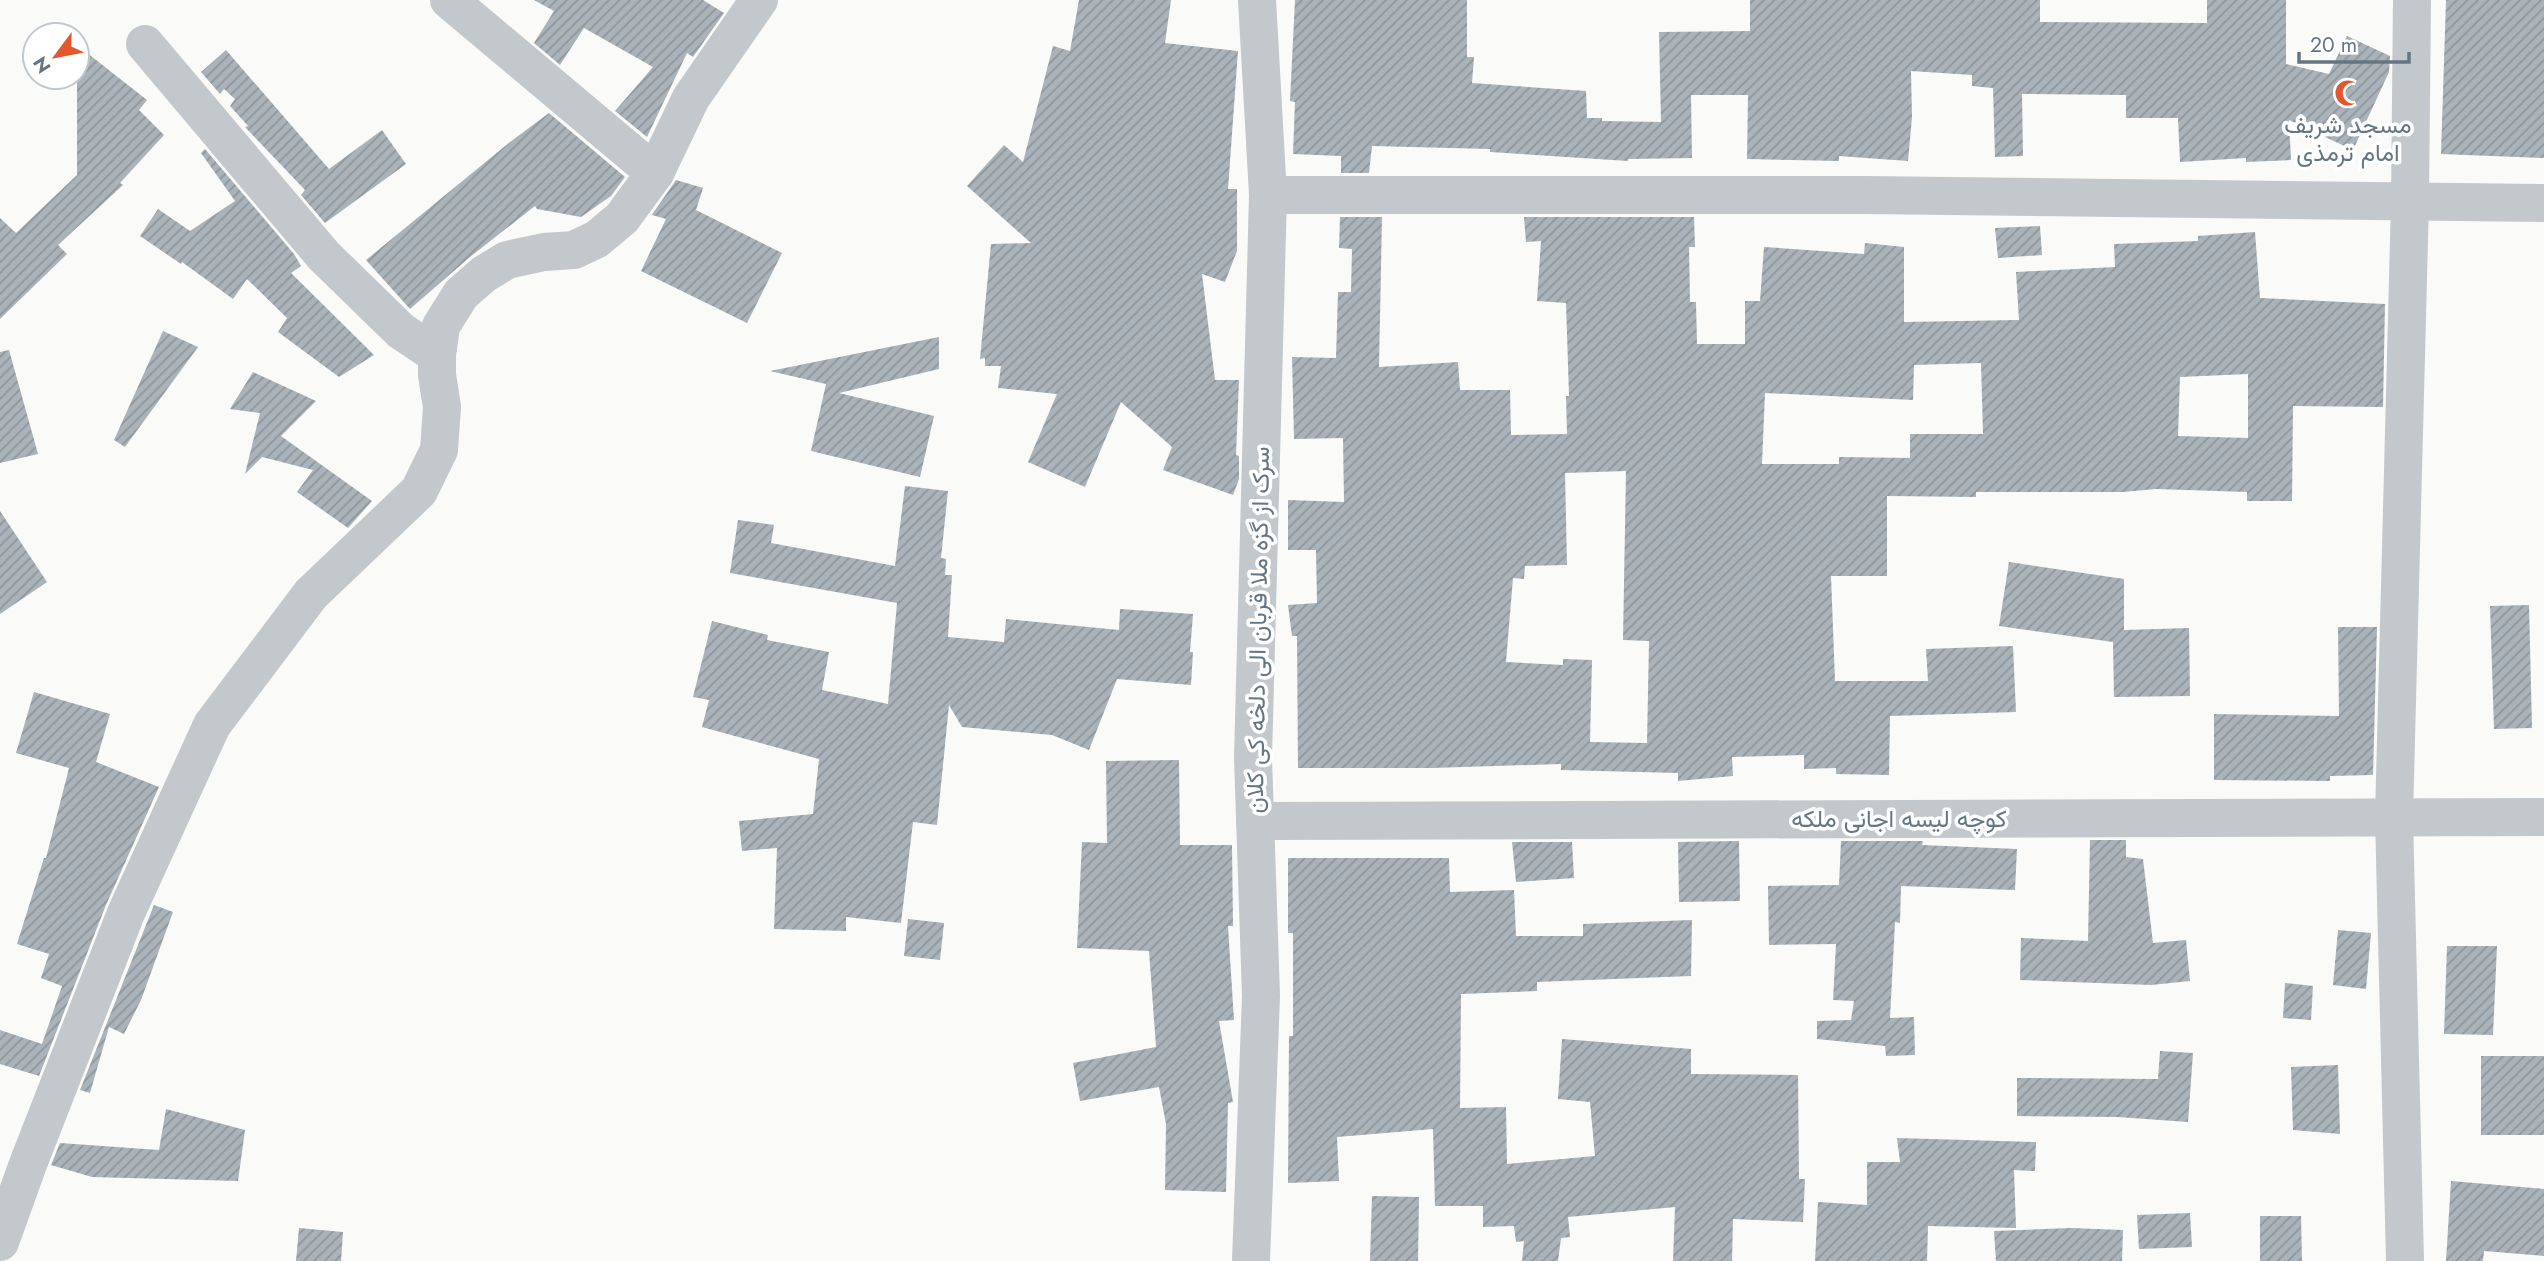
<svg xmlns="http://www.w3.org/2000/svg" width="2544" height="1261" font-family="Jost,Vazirmatn,sans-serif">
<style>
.building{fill:url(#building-hatch);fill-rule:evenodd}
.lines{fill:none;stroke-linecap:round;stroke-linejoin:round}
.minor{stroke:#c3c8cc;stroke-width:38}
.tertiary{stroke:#c3c8cc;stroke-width:38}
.labels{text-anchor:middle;stroke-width:7;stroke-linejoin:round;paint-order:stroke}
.poi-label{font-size:24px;fill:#657683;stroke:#fff}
.street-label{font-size:24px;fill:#657683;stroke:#fff}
</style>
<defs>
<pattern id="building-hatch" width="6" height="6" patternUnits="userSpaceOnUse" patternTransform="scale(1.75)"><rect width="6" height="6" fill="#aab3b9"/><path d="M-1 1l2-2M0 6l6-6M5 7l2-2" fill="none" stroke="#8e969c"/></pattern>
</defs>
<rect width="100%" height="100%" fill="#fafaf8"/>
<g class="building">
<polygon points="534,0 703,0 724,13 693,57 687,53 647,137 615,111 653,67 584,28 560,65 534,43 554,11"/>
<polygon points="1079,0 1171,0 1165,43 1238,51 1228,189 1237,189 1237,251 1225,282 1202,274 1215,380 1239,380 1236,455 1239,456 1239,479 1233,495 1163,470 1172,447 1121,402 1085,487 1028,462 1057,394 998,388 1001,366 985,366 985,358 980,359 991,244 1031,243 967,186 1004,145 1023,162 1053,46 1070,51"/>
<polygon points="1295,0 1467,0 1467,57 1474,57 1472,83 1586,91 1587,118 1602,118 1602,121 1661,122 1659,32 1750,31 1750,0 2040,0 2040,22 2207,23 2207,0 2286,0 2286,64 2329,74 2347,36 2390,56 2389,72 2353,150 2289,120 2291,160 2246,162 2246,158 2180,162 2178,118 2126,118 2126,95 2022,94 2023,156 1995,157 1993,88 1972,86 1972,75 1911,71 1912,117 1908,161 1839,156 1839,161 1747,159 1748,95 1691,95 1692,158 1628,159 1628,161 1490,152 1490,149 1372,146 1369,173 1341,173 1341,156 1293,154 1295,102 1290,101"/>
<polygon points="2446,0 2544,0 2544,158 2441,154"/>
<polygon points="77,45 147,100 139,110 164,135 120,183 123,185 58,245 67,254 0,319 0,218 16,233 77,175"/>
<polygon points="226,50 329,169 382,130 406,164 325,223 301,195 305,190 245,127 248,126 230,106 235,99 224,89 220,94 201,72"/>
<polygon points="549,113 625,177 611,196 581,217 537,209 535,206 470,257 410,309 366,260 510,142"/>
<polygon points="205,149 294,254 301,266 291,273 374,355 339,377 278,332 287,318 247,279 233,299 182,262 181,264 140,236 158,209 190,231 235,201 201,153"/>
<polygon points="676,180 703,188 696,210 782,253 747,323 641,271 666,219 652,215 653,213"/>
<path d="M1340 217H1382L1379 367 1458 362 1460 390H1510L1511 435 1567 434 1566 396H1569L1566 303 1537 301 1541 241 1526 242 1524 217H1694L1695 247H1689L1690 302H1696L1697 344H1745V301H1760L1764 247 1864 254 1865 243 1904 247V322L2019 320 2016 272 2115 267 2114 244 2198 241V236L2255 232 2260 298 2385 304 2383 407 2293 406 2292 501H2247V492L2156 489 2123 492H1976V497L1887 496V576H1831L1835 681H1928L1926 649 2013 646 2016 712 1890 716 1889 775 1836 774V768L1804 769V755L1732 757 1733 776 1678 781V773L1561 770V764L1431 768H1298L1297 636H1292L1288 605 1317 603 1316 550H1288V500L1344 502 1343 438 1294 439 1292 357 1336 358 1338 292H1351L1352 249 1339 248ZM1981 363 1983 434H1910V458L1839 457V464H1762L1765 393 1913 400 1914 365ZM2248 374V438L2178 436 2180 377ZM1626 471 1623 640 1649 641 1647 743 1590 742 1592 660 1563 659V665L1506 662 1513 578 1524 579 1525 566 1567 565 1565 473Z"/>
<polygon points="2040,226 2042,255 1998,258 1995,228"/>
<polygon points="163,331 198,347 125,447 114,440"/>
<polygon points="939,337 939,369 839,393 934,416 920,477 811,451 826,384 770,371"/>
<polygon points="9,350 38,454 0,463 0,352"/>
<polygon points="253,372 316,401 281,436 372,501 348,528 297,492 313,470 262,457 245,474 260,413 230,409"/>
<polygon points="905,486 948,491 941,558 946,559 945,575 952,575 948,637 1004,642 1006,619 1119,630 1120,609 1193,614 1190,652 1193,652 1191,685 1117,679 1089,750 1052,735 962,727 949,705 937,825 913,822 901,923 846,917 846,931 774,929 777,848 742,851 739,821 813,814 819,759 702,727 709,700 693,697 712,621 768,635 767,640 829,652 822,690 888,704 897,603 730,573 738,520 774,525 771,543 895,566"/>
<polygon points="0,511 47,582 0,614"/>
<polygon points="2009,562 2124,579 2124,630 2189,628 2190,696 2114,697 2113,642 1999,626"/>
<polygon points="2529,605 2532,728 2494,729 2490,606"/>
<polygon points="2338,627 2377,627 2373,775 2330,776 2330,781 2214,780 2214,714 2339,716"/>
<polygon points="34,692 110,714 96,762 159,787 106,905 39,1076 0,1064 0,1030 42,1044 62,986 41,978 49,954 17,944 44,858 46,858 69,768 16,753"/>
<polygon points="1179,760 1180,845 1232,845 1233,926 1228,926 1234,1020 1219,1021 1233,1102 1228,1103 1226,1192 1165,1190 1166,1124 1159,1087 1080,1101 1073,1063 1156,1047 1149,951 1077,948 1082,842 1107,843 1106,761"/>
<polygon points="2090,840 2126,840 2126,857 2143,859 2153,943 2186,940 2190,981 2151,985 2020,980 2021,938 2088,941"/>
<polygon points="1739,841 1740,901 1679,902 1678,842"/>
<polygon points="1841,841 1923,841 1922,845 2017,849 2015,890 1901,886 1900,923 1895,922 1890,1018 1914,1017 1915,1055 1886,1056 1885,1046 1817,1039 1817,1021 1851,1020 1854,1001 1833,1000 1836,944 1769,945 1768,886 1839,885"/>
<polygon points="1512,842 1572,842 1574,878 1516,882"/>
<polygon points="1288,858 1449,858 1450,892 1514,890 1516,936 1583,936 1583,924 1692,920 1691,976 1537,982 1537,991 1461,994 1460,1108 1506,1107 1507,1164 1595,1156 1590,1102 1558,1099 1562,1039 1691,1049 1691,1074 1798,1075 1799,1179 1805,1179 1803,1222 1733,1219 1732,1261 1673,1261 1675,1207 1568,1217 1570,1237 1561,1238 1558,1261 1522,1261 1524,1241 1516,1242 1514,1226 1483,1227 1483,1206 1435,1206 1433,1129 1337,1137 1339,1181 1288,1183 1289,1036 1293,1036 1293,933 1288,933"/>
<polygon points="154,905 173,912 141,1000 124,1034 109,1027 90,1093 80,1090"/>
<polygon points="908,919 944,923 940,960 904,956"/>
<polygon points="2338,930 2371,933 2366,989 2333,985"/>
<polygon points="2447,946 2497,946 2493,1035 2444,1034"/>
<polygon points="2285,983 2313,986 2311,1020 2283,1018"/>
<polygon points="2160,1051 2193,1053 2188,1122 2118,1117 2017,1116 2017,1078 2158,1079"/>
<rect x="2481" y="1056" width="63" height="79"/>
<polygon points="2338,1065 2340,1134 2293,1130 2291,1067"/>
<polygon points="166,1109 245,1130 238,1181 92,1177 51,1165 60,1143 159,1150"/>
<polygon points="1897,1138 2036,1142 2035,1171 2014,1170 2016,1228 1928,1226 1927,1261 1815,1261 1818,1202 1867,1205 1867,1162 1900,1162"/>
<polygon points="2451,1181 2544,1189 2544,1256 2484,1251 2483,1261 2446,1261"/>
<polygon points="1372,1196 1419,1197 1418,1261 1370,1261"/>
<polygon points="2190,1213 2192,1247 2139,1249 2137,1215"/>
<polygon points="2260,1216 2301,1216 2302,1261 2260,1261"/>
<polygon points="299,1228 343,1232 341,1261 296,1261"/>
<polygon points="2071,1228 2123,1230 2122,1261 1996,1261 1994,1231"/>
</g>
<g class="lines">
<g class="minor">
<polyline points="449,0 655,173"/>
<polyline points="145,44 324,256 401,331 437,355"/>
<polyline points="1268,195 1864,195 2544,203"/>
<polyline points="1255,821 2544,817"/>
<polyline points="0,1242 28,1164 126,913 212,725 311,594 419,491 439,450 442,407 437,375 437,355 441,326 461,294 484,274 507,260 544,252 574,250 597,239 622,218 655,173 691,98 759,0"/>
<polyline points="2405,1261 2394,817 2410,202 2412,0"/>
</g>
<polyline class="tertiary" points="1251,1261 1261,996 1253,758 1268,195 1257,0"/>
</g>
<defs>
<g id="mosque-bare" transform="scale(2.1)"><path d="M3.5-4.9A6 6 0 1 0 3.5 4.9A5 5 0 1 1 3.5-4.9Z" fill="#e4572e" stroke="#fff" stroke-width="2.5" paint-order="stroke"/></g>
</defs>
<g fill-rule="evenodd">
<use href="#mosque-bare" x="2348" y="93"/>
</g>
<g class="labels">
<g class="poi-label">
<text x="2348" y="133">مسجد شریف<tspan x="2348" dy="28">امام ترمذی</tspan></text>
</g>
<g class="street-label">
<text transform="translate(1258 630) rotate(-89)" y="8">سرک از گزه ملا قربان الی دلخه کی کلان</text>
<text x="1899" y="827">کوچه لیسه اجانی ملکه</text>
</g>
</g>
<g transform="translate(56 56) rotate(238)"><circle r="33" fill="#ffffff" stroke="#c1c8cd" stroke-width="2"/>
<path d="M0-5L12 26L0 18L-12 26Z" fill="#e4572e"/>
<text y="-10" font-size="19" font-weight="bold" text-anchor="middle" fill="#657683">N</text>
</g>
<path d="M2299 52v10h110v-10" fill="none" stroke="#657683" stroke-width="3.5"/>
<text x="2310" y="52" font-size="21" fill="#657683" stroke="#ffffff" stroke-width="5" paint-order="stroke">20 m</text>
</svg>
